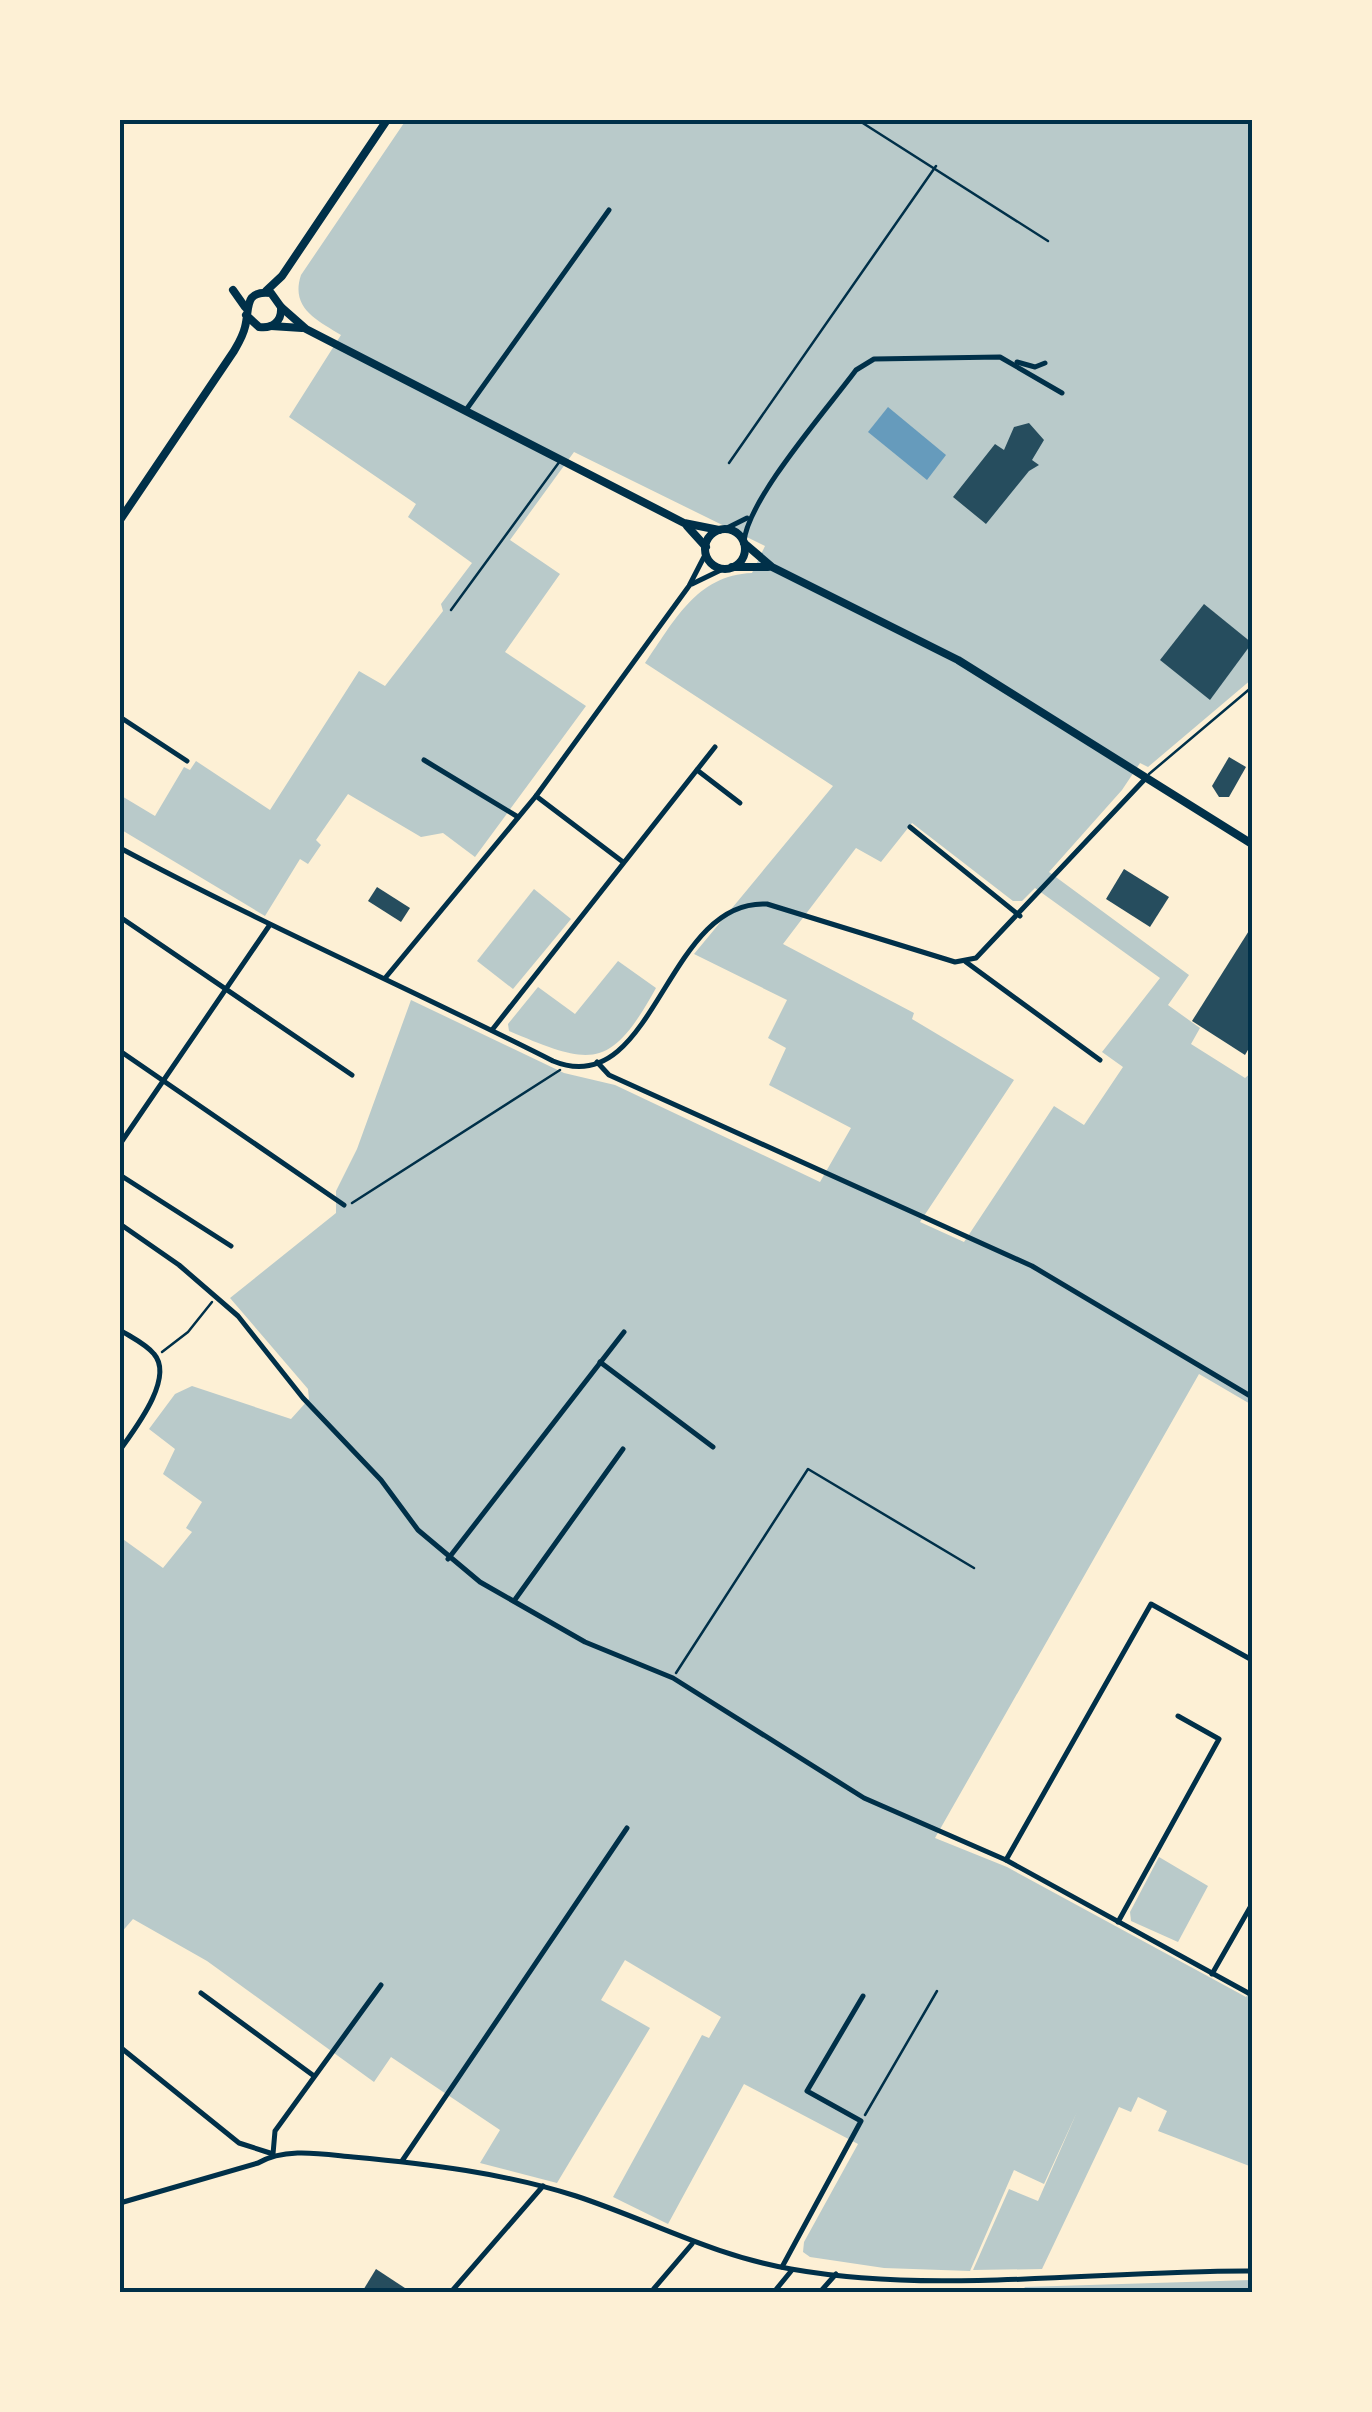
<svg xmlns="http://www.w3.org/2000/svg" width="1372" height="2412" font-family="'IBM Plex Sans',sans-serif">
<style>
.green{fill:#b9caca;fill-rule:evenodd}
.water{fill:#669bbc}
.building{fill:#264d5e}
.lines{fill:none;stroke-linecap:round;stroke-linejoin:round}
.path{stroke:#003049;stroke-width:2.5}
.service{stroke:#003049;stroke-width:2.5}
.minor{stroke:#003049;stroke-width:5}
.tertiary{stroke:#003049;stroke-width:8}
.neatline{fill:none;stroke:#003049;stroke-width:4}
</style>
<rect width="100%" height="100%" fill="#fdf0d5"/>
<g class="green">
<path d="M406 120H1252V679L1148 767 1140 763 1122 790 1049 872 1189 975 1168 1005 1200 1028 1191 1044 1245 1078 1252 1072V1405L1199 1374 935 1838 1007 1867 1246 1997 1252 1988V2167L1158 2131 1167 2111 1138 2097 1131 2112 1119 2107 1042 2269 973 2270 1009 2189 1038 2201 1077 2112 1044 2184 1014 2170 970 2271 884 2268 810 2257 803 2252 804 2242 858 2144 744 2084 668 2224 613 2197 702 2035 709 2038 721 2017 625 1960 601 2000 650 2028 557 2183 480 2163 500 2130 391 2057 374 2082 207 1961 133 1919 120 1934V1537L163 1568 192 1532 186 1528 202 1502 163 1474 175 1449 149 1429 175 1394 192 1386 291 1419 309 1399 308 1389 230 1298 336 1213V1191L357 1149 411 1000 564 1073 615 1085 820 1182 851 1128 769 1085 786 1048 768 1038 787 1000 694 954 833 786 645 663C674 622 696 575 752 573L765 546 574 452 510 540 560 574 505 652 586 706 475 857 443 833 421 837 348 794 316 840 321 845 308 864 300 859 265 916 120 829V795L155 816 184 767 190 770 196 761 270 810 359 671 385 686 443 611 441 604 472 563 408 517 416 504 289 417 341 335C317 320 290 308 301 275ZM912 823 1013 901H1022L1035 888 1160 978 1102 1052 1123 1067 1084 1125 1054 1106 964 1242 920 1222 1014 1080 912 1019 914 1013 783 944 856 848 881 862Z"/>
<polygon points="534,889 571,919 513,989 477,961"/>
<path d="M618 961 656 988C610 1071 592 1066 509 1031L508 1024 538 987 575 1014Z"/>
<polygon points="1159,1857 1208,1886 1178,1942 1131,1921 1130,1912"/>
<polygon points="1252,2280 1252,2292 1030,2292 1024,2287"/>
</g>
<polygon class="water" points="888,407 946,455 927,480 868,432"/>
<g class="building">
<polygon points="1029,423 1044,440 1032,460 1039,465 1029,471 986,524 953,497 995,444 1004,450 1014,427"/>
<polygon points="1204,604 1252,643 1210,700 1160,660"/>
<polygon points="1229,757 1246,767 1229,797 1219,797 1212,786"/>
<polygon points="1124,869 1169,897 1150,927 1106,899"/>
<polygon points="377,887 410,908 401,922 368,901"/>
<polygon points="1252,926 1252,1043 1245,1055 1192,1021"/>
<polygon points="376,2269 411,2292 362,2292"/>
</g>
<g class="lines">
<g class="path">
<polyline points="858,120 1048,241"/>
<polyline points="729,463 936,166"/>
<polyline points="352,1203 560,1070"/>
<polyline points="162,1352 188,1332 212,1302"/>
<polyline points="676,1673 808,1469 974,1568"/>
<polyline points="865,2115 937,1991"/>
</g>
<g class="service">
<polyline points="451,610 560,461"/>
<polyline points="1149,774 1252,687"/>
</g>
<g class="minor">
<polyline points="1017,362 1035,367 1045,363"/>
<polyline points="466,410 609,210"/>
<polyline points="725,529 747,518"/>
<path d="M744 542C747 500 828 408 856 370L874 359 1000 357 1062 393"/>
<polyline points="692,584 723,569"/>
<polyline points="120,717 187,761"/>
<polyline points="424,760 518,817"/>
<polyline points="697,770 740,803"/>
<polyline points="536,796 623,862"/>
<polyline points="910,827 1020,916"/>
<path d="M120 848C262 924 409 988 553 1061 655 1103 665 898 767 904L955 962 976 958 1145 779"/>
<polyline points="120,917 352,1075"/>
<polyline points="966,962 1100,1060"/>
<polyline points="386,977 536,796 689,586 706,553"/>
<polyline points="492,1030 715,747"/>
<polyline points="120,1051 344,1205"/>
<polyline points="597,1062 609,1075 1032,1266 1252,1397"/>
<polyline points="120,1144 269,926"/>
<polyline points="120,1175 231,1246"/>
<polyline points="120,1224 179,1265 238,1316 303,1398 381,1480 418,1530 480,1582 585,1642 673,1678 864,1798 1006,1860 1252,1995"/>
<path d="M120 1330C131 1337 146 1344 154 1354 175 1378 134 1430 120 1450"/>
<polyline points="600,1362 713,1447"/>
<polyline points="448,1559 624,1332"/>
<polyline points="1251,1595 1252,1593"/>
<polyline points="514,1601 623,1449"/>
<polyline points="1006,1860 1151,1604 1252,1660"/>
<polyline points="1118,1922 1219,1739 1178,1716"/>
<polyline points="1212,1974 1252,1904"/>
<polyline points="201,1993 314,2076"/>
<polyline points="120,2047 239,2143 270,2153"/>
<polyline points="273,2154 275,2131 381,1985"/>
<polyline points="402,2161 627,1828"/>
<path d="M120 2203 258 2163C285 2147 322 2154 353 2157 429 2164 504 2173 576 2196 649 2220 714 2256 791 2269 937 2295 1103 2270 1252 2271"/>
<polyline points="782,2267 861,2121 807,2091 863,1996"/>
<polyline points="451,2292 543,2186"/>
<polyline points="651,2292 692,2244"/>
<polyline points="774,2292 792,2270"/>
<polyline points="820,2292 836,2274"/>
</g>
<g class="tertiary">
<polyline points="233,290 245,307"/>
<polyline points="266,291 282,276 387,120"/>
<polyline points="281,307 306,329 684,523 719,530"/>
<polyline points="271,326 302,328"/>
<path d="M120 520 234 351C238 344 243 336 245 327 250 309 243 290 271 293L281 307C282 321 273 329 259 327L246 315"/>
<polyline points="687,526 706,547"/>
<circle cx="725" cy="549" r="20"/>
<polyline points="744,543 772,567 958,660 1252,844"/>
<polyline points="732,567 768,567"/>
</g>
</g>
<rect width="1372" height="2412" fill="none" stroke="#fdf0d5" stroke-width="245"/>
<rect x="122" y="122" width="1128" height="2168" class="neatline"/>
</svg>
